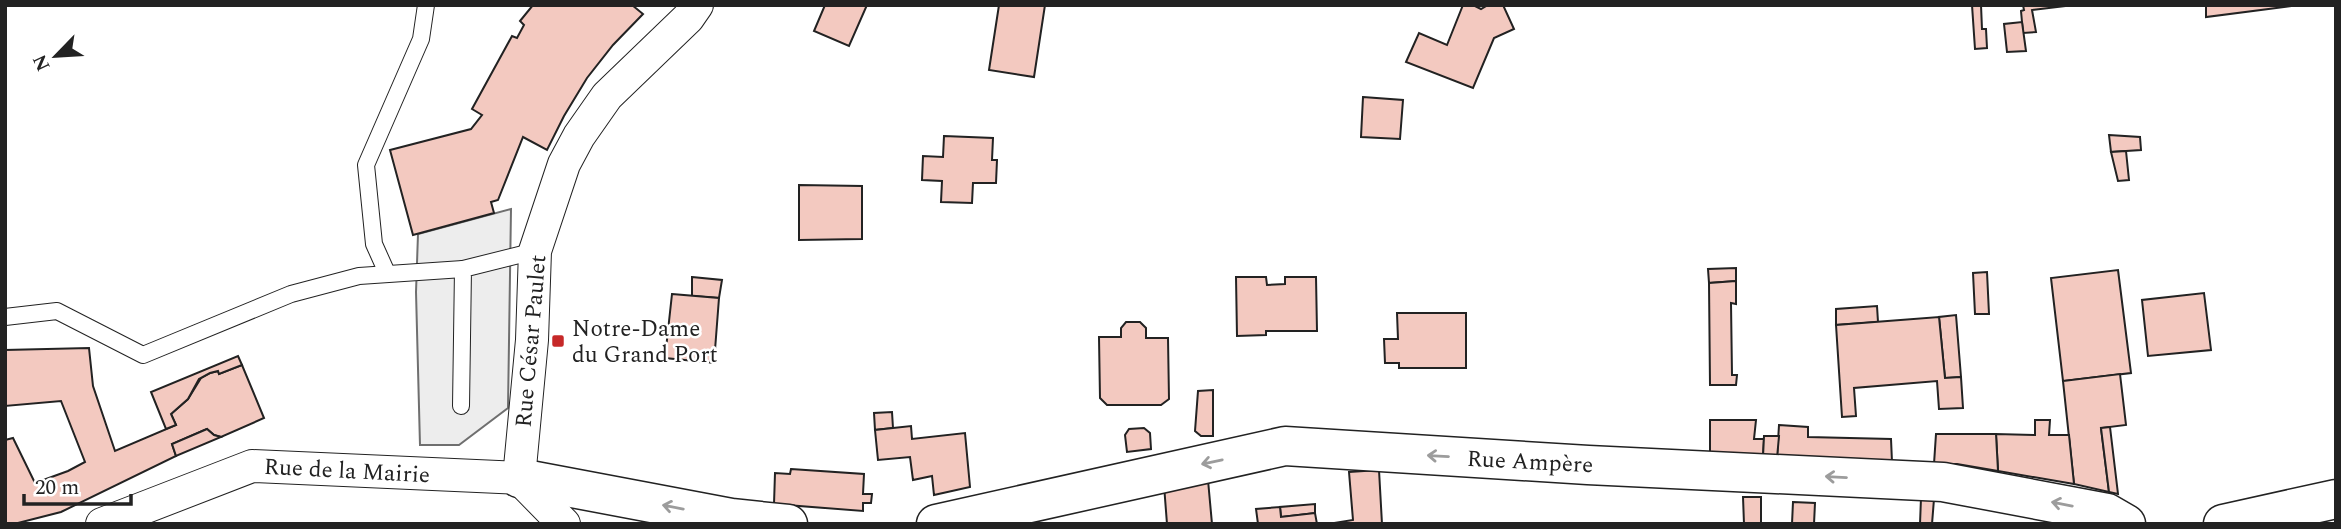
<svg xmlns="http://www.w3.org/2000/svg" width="2341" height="529" font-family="Spectral,serif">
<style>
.parking{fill:#ededed;stroke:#6f6f6f;stroke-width:2}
.building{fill:#f3c9c0;stroke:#222;stroke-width:2}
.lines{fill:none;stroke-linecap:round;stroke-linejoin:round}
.lane-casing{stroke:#222;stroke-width:18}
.street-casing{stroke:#222;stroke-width:34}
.secondary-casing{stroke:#222;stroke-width:41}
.lane{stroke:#fff;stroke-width:16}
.street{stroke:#fff;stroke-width:32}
.secondary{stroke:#fff;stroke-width:38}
.oneway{stroke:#9c9c9c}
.poi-dot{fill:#c62828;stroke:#fff;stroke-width:2.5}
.labels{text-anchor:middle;stroke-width:5;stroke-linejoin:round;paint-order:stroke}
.poi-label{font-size:23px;fill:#222;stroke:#fff;text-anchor:start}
.street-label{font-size:23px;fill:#222;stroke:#fff}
</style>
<rect width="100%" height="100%" fill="#fff"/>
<polygon class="parking" points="511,209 508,408 459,445 420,445 416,292 418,234"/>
<g class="building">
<polygon points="533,5 632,5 643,14 613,45 587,78 564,116 547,150 523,137 498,200 491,202 494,213 413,235 390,150 471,129 482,115 472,109 512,36 517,38 524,25 520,21"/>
<polygon points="825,5 867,5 849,46 814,31"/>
<polygon points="999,5 1045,5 1034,77 989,70"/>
<polygon points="1463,5 1473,5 1481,9 1488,5 1503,5 1514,29 1494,38 1473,88 1406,62 1419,33 1447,45"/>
<polygon points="1972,5 1981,5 1982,29 1986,29 1987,48 1975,49"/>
<polygon points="2023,5 2074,5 2032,10 2036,32 2023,33 2021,11 2024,10"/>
<polygon points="2206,5 2299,5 2206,17"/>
<polygon points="2022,22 2026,51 2007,52 2004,24"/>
<polygon points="1363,97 1403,100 1400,139 1361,137"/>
<polygon points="2109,135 2140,137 2141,150 2111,152"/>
<polygon points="944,136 993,138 992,160 997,160 996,183 973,183 972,203 941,202 942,181 922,180 923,156 943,157"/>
<polygon points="2126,151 2129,180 2118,181 2111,152"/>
<polygon points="799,185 862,186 862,239 799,240"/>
<polygon points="1736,268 1736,281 1709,283 1708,269"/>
<polygon points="2118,270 2131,373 2063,381 2051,278"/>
<polygon points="1987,272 1989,314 1975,314 1973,273"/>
<polygon points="692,277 722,280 719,298 692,296"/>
<polygon points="1236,277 1266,277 1267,285 1285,284 1285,277 1316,277 1317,331 1266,331 1266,335 1237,336"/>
<polygon points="1736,281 1736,304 1731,303 1732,375 1737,375 1736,385 1710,385 1709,283"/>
<polygon points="2204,293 2211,350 2148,356 2142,300"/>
<polygon points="672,294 719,298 714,363 665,358"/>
<polygon points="1877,306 1878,322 1836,325 1836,309"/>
<polygon points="1397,313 1466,313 1466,368 1399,368 1399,363 1385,363 1384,339 1398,339"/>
<polygon points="1956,315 1961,377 1945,378 1939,317"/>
<polygon points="1939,317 1945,378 1961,377 1963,408 1939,409 1937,381 1854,388 1856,416 1842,417 1836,325"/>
<polygon points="1126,322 1140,322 1146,328 1146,338 1168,338 1169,399 1161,405 1107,405 1100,398 1099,337 1121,337 1121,328"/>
<polygon points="89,348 93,386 115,451 176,425 171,414 188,399 201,378 210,373 218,371 219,374 242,365 264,418 221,437 214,435 207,429 172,444 176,456 61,512 14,524 5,524 5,440 13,438 35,483 68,471 85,462 61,401 5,406 5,350"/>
<polygon points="238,356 242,365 219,374 218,371 210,373 199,379 188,399 171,414 176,425 166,429 151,392"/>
<polygon points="2120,374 2126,425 2101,428 2109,492 2074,484 2063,381"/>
<polygon points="1213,390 1213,436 1201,436 1195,431 1198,391"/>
<polygon points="892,412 893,428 875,430 874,413"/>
<polygon points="1710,420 1756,420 1754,439 1764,439 1763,457 1710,455"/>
<polygon points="2035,420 2050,420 2049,435 2069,435 2074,484 1998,471 1996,434 2035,435"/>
<polygon points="1779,425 1808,427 1808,437 1891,439 1892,462 1777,458"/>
<polygon points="911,426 912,439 965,433 970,487 934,495 932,476 913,480 910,457 878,460 875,430"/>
<polygon points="2110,427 2118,494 2109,492 2101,428"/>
<polygon points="1144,428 1150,433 1151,449 1127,452 1125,435 1129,429"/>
<polygon points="207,429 214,435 221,437 176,456 172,444"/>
<polygon points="1936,434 1996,434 1998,471 1957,464 1934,464"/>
<polygon points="1764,436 1779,436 1777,458 1763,457"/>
<polygon points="791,469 864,474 863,494 872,494 871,503 863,503 863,511 774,504 775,473 790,474"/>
<polygon points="1379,470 1382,524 1328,524 1353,520 1349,472"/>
<polygon points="1208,480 1212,524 1167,524 1164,485"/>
<polygon points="1743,497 1761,497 1761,524 1744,524"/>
<polygon points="1921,498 1934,499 1932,524 1920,524"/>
<polygon points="1793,502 1815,503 1814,524 1792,524"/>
<polygon points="1315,504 1315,513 1281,517 1280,507"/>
<polygon points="1280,507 1281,517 1315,513 1317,524 1258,524 1256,509"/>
</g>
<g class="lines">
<g class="lane-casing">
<g id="lane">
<polyline points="387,273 374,244 366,165 421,39 426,5"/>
<polyline points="5,317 57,311 143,355 291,294 359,276 463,269"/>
<polyline points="461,406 463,269 535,251"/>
</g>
</g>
<g class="street-casing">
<g id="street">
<polyline points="519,478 532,340 535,251 564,164 579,136 607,96 688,18 697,5"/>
<polyline points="519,478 564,524"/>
<polyline points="102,524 252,466 519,478"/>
</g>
</g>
<g class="secondary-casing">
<g id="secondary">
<polyline points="519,478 731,518 788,524"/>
<polyline points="936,524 1285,446 1588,465 1943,482 2107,513 2126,524"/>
<polyline points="2223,524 2336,499"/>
</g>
</g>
<use href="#lane" class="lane"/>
<use href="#street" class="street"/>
<use href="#secondary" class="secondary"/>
</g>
<defs><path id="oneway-shaft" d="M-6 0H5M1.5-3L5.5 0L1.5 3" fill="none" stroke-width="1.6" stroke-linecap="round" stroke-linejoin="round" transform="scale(1.75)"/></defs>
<g class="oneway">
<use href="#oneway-shaft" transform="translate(1438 456) rotate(-177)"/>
<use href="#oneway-shaft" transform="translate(1212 462) rotate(168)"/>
<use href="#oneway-shaft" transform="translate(1836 477) rotate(-177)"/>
<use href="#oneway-shaft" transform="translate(2062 504) rotate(-169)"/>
<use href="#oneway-shaft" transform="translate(673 507) rotate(-169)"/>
</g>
<rect class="poi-dot" x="551" y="334" width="14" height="14" rx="3.5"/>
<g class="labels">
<g class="poi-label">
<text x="572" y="336">Notre-Dame<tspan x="572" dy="26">du Grand Port</tspan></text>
</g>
<g class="street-label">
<text transform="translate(530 341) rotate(-85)" y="8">Rue César Paulet</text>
<text transform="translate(1530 461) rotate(3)" y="8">Rue Ampère</text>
<text transform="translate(347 470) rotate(3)" y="8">Rue de la Mairie</text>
</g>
</g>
<rect width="2341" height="529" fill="none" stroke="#222222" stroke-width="14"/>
<g transform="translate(56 56) rotate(245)" stroke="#ffffff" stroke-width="5" paint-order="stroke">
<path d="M0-5L12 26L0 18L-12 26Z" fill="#222222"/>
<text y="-10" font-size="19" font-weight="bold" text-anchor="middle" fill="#222222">N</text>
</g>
<path d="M24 494v10h107v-10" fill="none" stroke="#222222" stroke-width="3.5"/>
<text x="35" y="494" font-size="21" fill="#222222" stroke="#ffffff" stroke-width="5" paint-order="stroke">20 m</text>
</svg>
